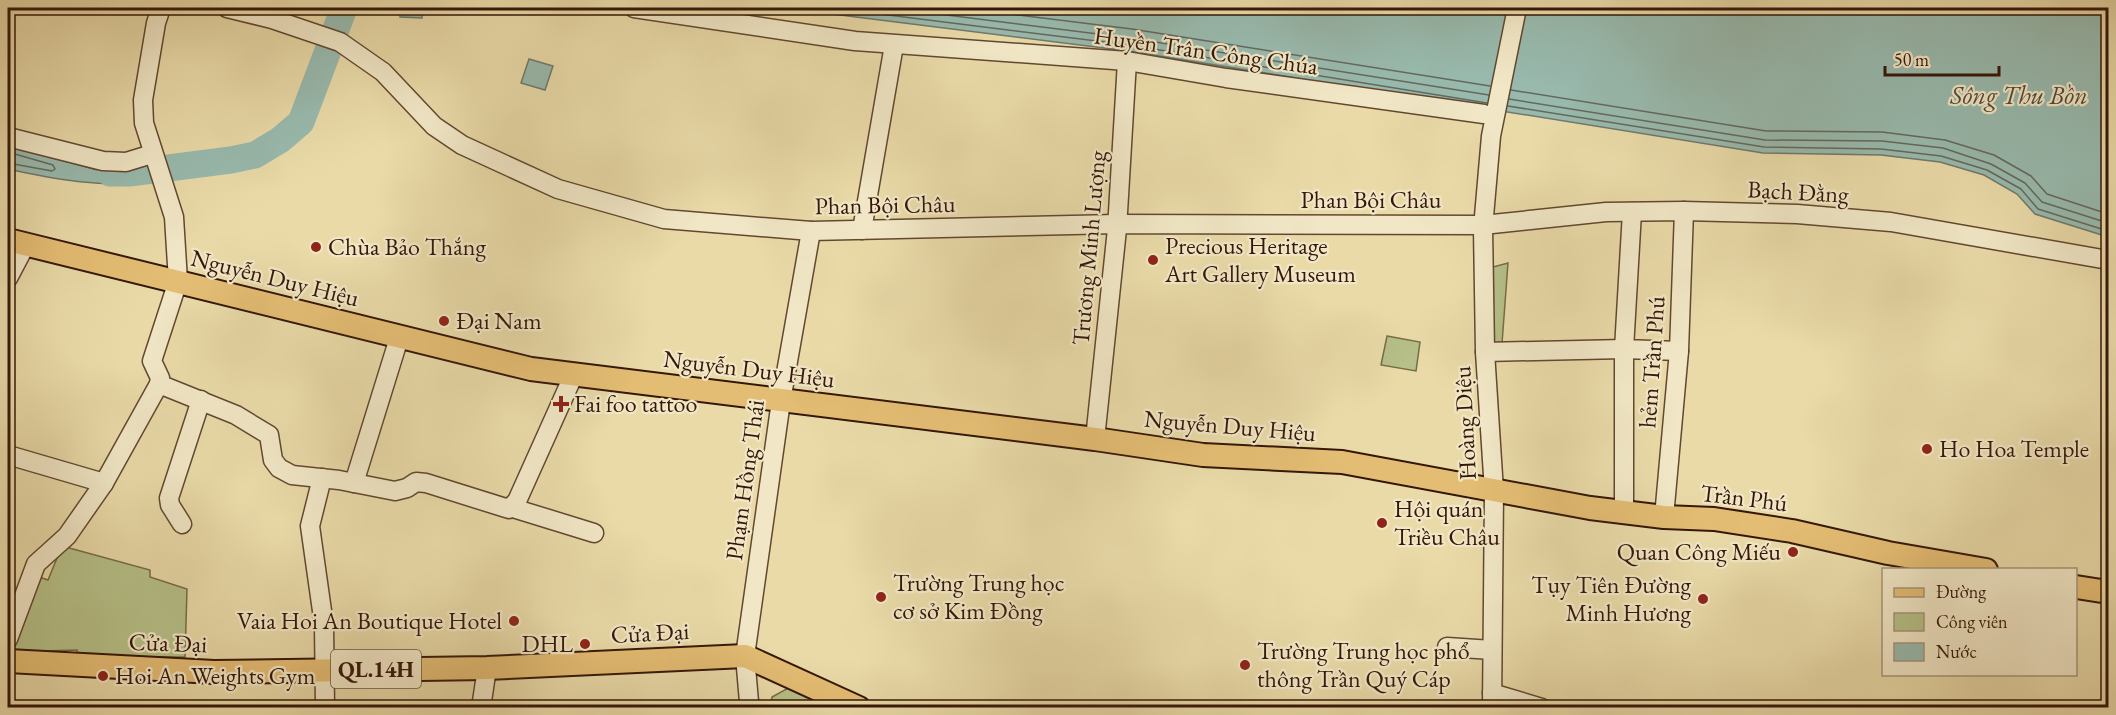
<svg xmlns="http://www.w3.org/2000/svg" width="2116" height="715" font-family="'EB Garamond',serif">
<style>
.green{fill:#b6c088;stroke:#766c48;stroke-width:1.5}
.water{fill:#98baae;stroke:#70796c;stroke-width:1.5}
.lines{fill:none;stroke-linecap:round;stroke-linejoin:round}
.shore{stroke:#66685c;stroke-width:1.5}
.river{stroke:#98baae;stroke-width:27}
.minor-casing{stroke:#624831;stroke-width:21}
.major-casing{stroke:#351709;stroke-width:26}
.minor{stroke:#f1e7c6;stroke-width:18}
.major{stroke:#e4bd74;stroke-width:22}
.poi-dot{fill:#8f2418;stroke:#f1e7c6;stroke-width:2}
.labels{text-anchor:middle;stroke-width:4.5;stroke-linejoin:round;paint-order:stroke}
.shield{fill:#f1e7c6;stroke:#6d5542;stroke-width:1.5}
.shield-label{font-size:22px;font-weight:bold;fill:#351709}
.street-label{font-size:24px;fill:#351709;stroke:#f1e7c6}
.poi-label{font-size:24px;fill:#351709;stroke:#f1e7c6;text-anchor:start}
.water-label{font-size:26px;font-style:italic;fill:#53483b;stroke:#f1e7c6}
</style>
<rect width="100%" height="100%" fill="#e9daa8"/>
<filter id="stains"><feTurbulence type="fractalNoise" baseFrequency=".00333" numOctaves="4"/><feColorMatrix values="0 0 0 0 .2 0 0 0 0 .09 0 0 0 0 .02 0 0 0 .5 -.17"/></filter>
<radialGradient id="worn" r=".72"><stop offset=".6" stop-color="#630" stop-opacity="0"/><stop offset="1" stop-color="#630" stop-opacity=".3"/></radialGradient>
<g class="green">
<polygon points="1508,263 1501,357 1492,356 1489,268"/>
<polygon points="1387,336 1420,342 1416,371 1381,365"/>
<polygon points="62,546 150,570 150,577 187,589 185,657 79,657 77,650 8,652 8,630 30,574 48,580"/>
<polygon points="790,687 835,708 770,708 772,697"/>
</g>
<g class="water">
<polygon points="400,8 422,8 422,18 400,17"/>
<polygon points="784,8 2108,8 2108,237 2035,214 2017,194 1984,175 1940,162 1881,155 1763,153 1128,51"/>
<polygon points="529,59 553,66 545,90 521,83"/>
<path d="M8 145 97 170 144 164 149 182C102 188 53 179 8 169Z"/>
</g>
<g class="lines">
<g class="shore">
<polyline points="832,8 1129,45 1487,103"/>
<polyline points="891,8 1130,38 1489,95"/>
<polyline points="962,8 1132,29 1490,86"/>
<polyline points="1511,90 1766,131 1882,132 1945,140 1994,155 2031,176 2047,194 2108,214"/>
<polyline points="1509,99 1765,140 1882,141 1943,148 1991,164 2025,183 2042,202 2108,223"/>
<polyline points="1508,106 1764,147 1881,149 1941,156 1987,170 2021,189 2038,209 2108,231"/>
<polyline points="8,152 53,165 55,169 52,171 8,163"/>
</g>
<polyline class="river" points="110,173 129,173 231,160 255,155 280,140 301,122 344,8"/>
<g class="minor-casing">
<g id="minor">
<polyline points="161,8 156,23 143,100 144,123 174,217 178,281 152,361 160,378 159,384 236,415 269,435 273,460 279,468 292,475 339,480 395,491 407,488 416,482 426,483 509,509 517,501 574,374"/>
<polyline points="227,8 272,19 340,42 383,72 434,126 462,145 558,189 664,219 811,231 1117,224 1483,225 1606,212 1684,211 1797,214 1891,222 2108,260"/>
<polyline points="634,8 855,41 1127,61 1226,78 1484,114"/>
<polyline points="8,137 103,161 126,162 152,154"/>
<polyline points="1632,212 1624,349 1679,351"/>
<polyline points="862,230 894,45"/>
<polyline points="8,278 26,244"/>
<polyline points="1485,352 1624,349 1624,512"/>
<polyline points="1095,439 1117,229 1127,61"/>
<polyline points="8,455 104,483"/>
<polyline points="322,478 310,526 324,625 325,708"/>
<polyline points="354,483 399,338"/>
<polyline points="514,506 516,509 594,533"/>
<polyline points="1664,517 1679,351 1684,211"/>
<polyline points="182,524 170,505 169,498 201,400"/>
<polyline points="8,639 36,564 67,536 104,483 159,384"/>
<polyline points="1447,647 1492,650"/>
<polyline points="1492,693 1542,708"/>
<polyline points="481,708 487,668"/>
<polyline points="752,708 749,702 745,656 781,401 811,231"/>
<polyline points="1492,708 1494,491 1485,352 1483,228 1491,136 1517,8"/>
</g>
</g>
<g class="major-casing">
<g id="major">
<polyline points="8,240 531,369 1095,439 1203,455 1342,462 1590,508 1664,517 1714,519 1792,531 1888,553 1986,570"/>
<polyline points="2076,587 2108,592"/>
<polyline points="8,661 214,672 487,668 745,656 859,708"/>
</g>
</g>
<use href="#minor" class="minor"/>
<use href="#major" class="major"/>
</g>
<g class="poi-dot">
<circle cx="316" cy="247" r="6"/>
<circle cx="1153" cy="260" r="6"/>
<circle cx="444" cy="321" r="6"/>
<path d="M558 395h6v6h6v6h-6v6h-6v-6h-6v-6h6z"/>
<circle cx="1927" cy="449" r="6"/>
<circle cx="1382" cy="523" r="6"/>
<circle cx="1793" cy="552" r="6"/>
<circle cx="881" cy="597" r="6"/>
<circle cx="1703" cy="599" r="6"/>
<circle cx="514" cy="621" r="6"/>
<circle cx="585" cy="644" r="6"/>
<circle cx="1245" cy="665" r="6"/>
<circle cx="103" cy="676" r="6"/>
</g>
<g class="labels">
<rect class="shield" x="331" y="650" width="90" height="38" rx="4.5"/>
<g class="shield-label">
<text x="376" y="677">QL.14H</text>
</g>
<g class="street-label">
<text transform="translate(1206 51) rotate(8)" y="8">Huyền Trân Công Chúa</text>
<text transform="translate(1798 192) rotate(3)" y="8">Bạch Đằng</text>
<text x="1371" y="208">Phan Bội Châu</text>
<text transform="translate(885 205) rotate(-1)" y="8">Phan Bội Châu</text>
<text transform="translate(1089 248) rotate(-85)" y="8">Trương Minh Lượng</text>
<text transform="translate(275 278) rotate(14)" y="8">Nguyễn Duy Hiệu</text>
<text transform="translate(1652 362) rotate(-86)" y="8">hẻm Trần Phú</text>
<text transform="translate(749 369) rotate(7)" y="8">Nguyễn Duy Hiệu</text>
<text transform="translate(1465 423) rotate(-93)" y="8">Hoàng Diệu</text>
<text transform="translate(1230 426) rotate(5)" y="8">Nguyễn Duy Hiệu</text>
<text transform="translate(745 480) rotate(-82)" y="8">Phạm Hồng Thái</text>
<text transform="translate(1744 498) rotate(7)" y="8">Trần Phú</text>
<text transform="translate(650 633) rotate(-3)" y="8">Cửa Đại</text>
<text transform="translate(168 643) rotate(2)" y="8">Cửa Đại</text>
</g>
<g class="poi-label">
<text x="1165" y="254">Precious Heritage<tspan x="1165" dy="28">Art Gallery Museum</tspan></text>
<text x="328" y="255">Chùa Bảo Thắng</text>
<text x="456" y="329">Đại Nam</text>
<text x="574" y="412">Fai foo tattoo</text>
<text x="1939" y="457">Ho Hoa Temple</text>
<text x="1394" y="517">Hội quán<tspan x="1394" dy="28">Triều Châu</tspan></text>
<text x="1781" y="560" text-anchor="end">Quan Công Miếu</text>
<text x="893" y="591">Trường Trung học<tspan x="893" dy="28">cơ sở Kim Đồng</tspan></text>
<text x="1691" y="593" text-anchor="end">Tụy Tiên Đường<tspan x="1691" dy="28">Minh Hương</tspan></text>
<text x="502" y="629" text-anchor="end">Vaia Hoi An Boutique Hotel</text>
<text x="573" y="652" text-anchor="end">DHL</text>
<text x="1257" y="659">Trường Trung học phổ<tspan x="1257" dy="28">thông Trần Quý Cáp</tspan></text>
<text x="115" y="684">Hoi An Weights Gym</text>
</g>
<g class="water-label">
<text x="2019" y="104">Sông Thu Bồn</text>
</g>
</g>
<rect width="2116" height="715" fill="none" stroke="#e9daa8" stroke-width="30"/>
<rect x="9" y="9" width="2098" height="697" fill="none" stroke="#351709" stroke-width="3"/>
<rect x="15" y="15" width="2086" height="685" fill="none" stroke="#351709" stroke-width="1.5"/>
<rect x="1882" y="568" width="195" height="108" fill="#f1e7c6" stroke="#a6947a" stroke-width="1.5"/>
<rect x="1894" y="588" width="30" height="9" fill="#e4bd74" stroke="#a6947a" stroke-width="1.5"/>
<text x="1936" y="598" font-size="18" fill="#351709">Đường</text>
<rect x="1894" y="613" width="30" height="18" fill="#b6c088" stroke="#a6947a" stroke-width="1.5"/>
<text x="1936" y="628" font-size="18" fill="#351709">Công viên</text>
<rect x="1894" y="643" width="30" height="18" fill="#98baae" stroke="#a6947a" stroke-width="1.5"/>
<text x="1936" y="658" font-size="18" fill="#351709">Nước</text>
<path d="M1885 66v9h114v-9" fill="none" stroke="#351709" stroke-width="3"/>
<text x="1894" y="66" font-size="18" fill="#351709" stroke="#f1e7c6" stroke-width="4.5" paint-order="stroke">50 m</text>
<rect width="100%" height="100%" filter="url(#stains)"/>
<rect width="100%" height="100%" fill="url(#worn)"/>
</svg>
